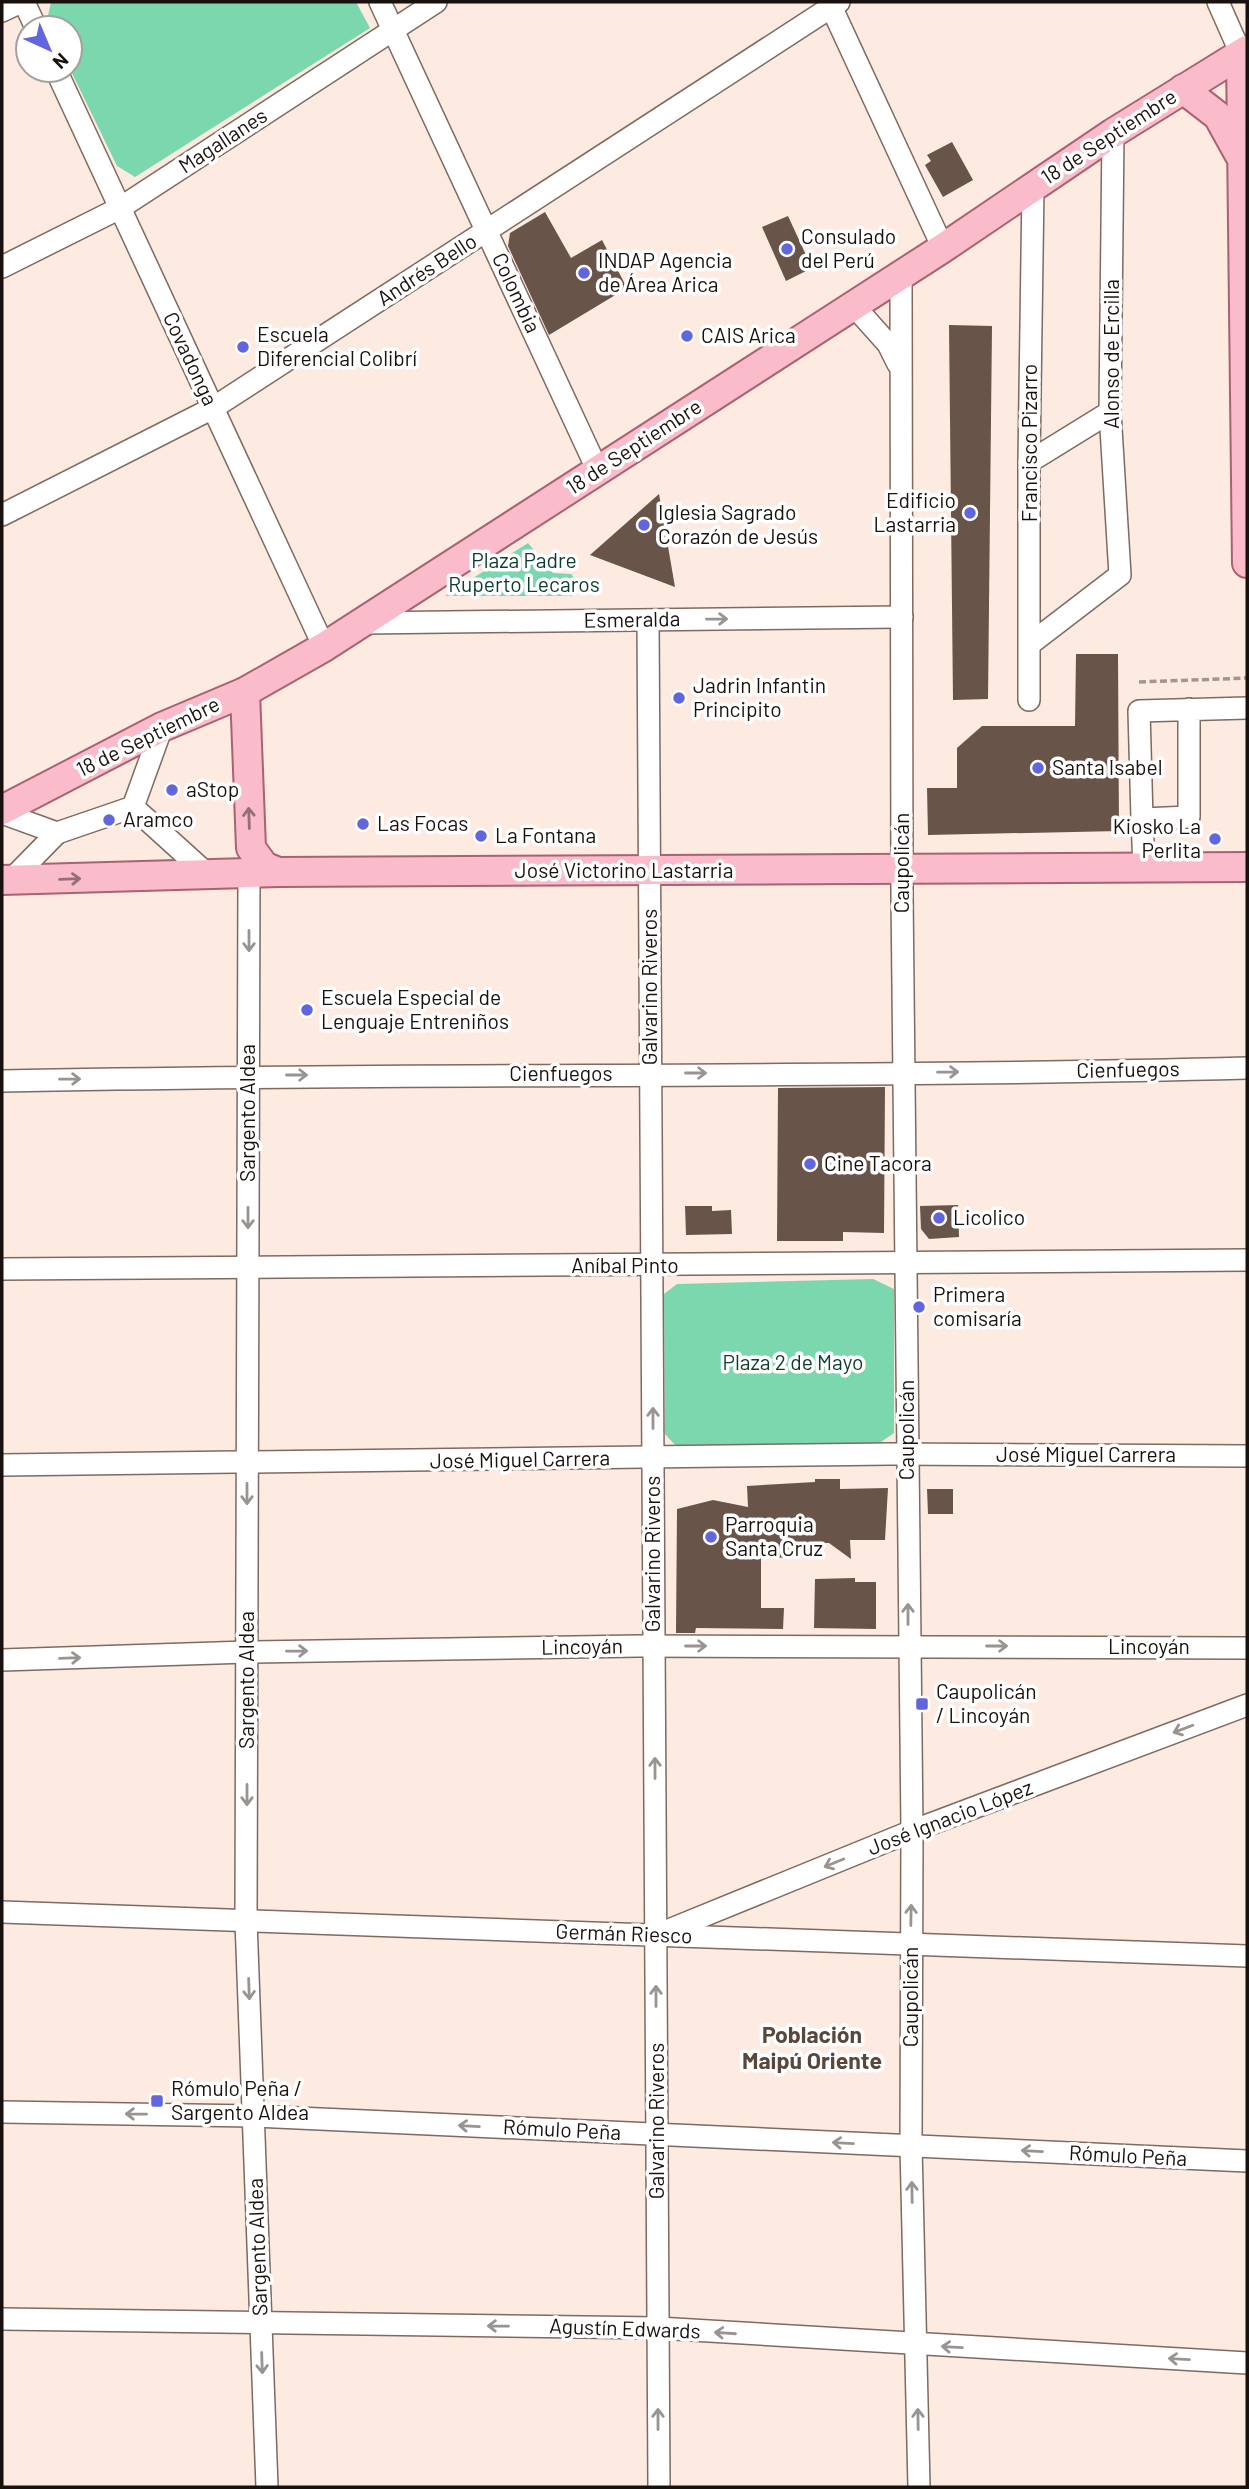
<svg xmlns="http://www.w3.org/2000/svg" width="1249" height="2489" font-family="Barlow,sans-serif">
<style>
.park{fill:#7bd7ae}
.building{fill:#685449}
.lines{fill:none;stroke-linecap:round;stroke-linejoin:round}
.minor-casing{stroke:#7e6a5f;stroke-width:24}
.major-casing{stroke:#a96272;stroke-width:32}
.path{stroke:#a4958d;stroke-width:3.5;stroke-dasharray:7 3.5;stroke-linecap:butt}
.minor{stroke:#fff;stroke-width:21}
.major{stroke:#fabbcb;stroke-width:28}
.oneway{stroke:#989492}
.oneway2{stroke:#956e76}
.poi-dot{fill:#6166de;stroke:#fff;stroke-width:2.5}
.labels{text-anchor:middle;stroke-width:7;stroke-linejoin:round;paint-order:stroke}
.street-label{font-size:21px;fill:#19110d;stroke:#fff}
.poi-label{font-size:21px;fill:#19110d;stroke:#fff;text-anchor:start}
.park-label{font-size:21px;fill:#0a3d2a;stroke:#fff}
.neighbourhood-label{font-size:23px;font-weight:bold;fill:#5a473c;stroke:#fff}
</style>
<rect width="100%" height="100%" fill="#fdeae0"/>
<g class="park">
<polygon points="51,2 356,2 370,28 135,177 117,166 70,69 70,28 51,28 47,20"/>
<polygon points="528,543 553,573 571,574 576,580 573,596 445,596"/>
<polygon points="873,1279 894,1289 894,1433 878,1444 675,1445 665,1434 664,1294 677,1284"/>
</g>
<g class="building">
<polygon points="952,142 973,180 943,197 925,165 931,161 927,155"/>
<polygon points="545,212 571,258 602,240 627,288 549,335 508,246 510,233"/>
<polygon points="788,216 812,268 786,281 762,227"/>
<polygon points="949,325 992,326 988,699 953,700"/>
<polygon points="659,494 675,587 590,555"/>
<polygon points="1076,654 1118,654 1119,831 928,835 927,788 957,788 957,748 982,726 1075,726"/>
<polygon points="885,1087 884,1233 843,1232 843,1241 777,1241 778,1088"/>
<polygon points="958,1205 959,1237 929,1239 921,1229 920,1206"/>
<polygon points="685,1206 712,1206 712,1211 731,1210 732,1234 686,1235"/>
<polygon points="815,1479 840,1479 840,1489 888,1488 885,1540 850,1540 851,1559 829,1543 804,1543 805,1556 761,1559 761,1608 784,1608 783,1629 696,1628 695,1633 676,1633 677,1509 713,1500 748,1507 747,1486 815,1482"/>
<polygon points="927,1489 953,1489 953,1514 928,1514"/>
<polygon points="855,1578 855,1582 876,1582 876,1629 814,1628 815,1579"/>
</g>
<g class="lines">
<g class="minor-casing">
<g id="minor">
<polyline points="24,2 36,28"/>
<polyline points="380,2 598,471"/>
<polyline points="829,2 943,248"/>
<polyline points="1218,2 1241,54"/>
<polyline points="2,11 21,2"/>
<polyline points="56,70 324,647"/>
<polyline points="2,267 120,208 436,2"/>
<polyline points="901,275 902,894 912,1831 911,2146 919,2487"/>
<polyline points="854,306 888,344 898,364"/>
<polyline points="1029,462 1110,412"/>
<polyline points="2,515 213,408 839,2"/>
<polyline points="648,620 659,2487"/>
<polyline points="363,623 902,617"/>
<polyline points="1030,644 1120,575 1110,412 1113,133"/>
<polyline points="1029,700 1029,462 1033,187"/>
<polyline points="1189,709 1189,817 1142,819 1139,711 1247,708"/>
<polyline points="133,807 207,874"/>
<polyline points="2,813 57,833 133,807 162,727"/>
<polyline points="1142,819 1144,868"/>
<polyline points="249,873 246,1921 267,2487"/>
<polyline points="11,880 57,833"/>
<path d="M2 1081C417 1072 832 1079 1247 1068"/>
<polyline points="2,1269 1247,1260"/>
<polyline points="2,1465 892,1454 1247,1456"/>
<polyline points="2,1660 247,1652 639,1646 1247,1648"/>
<polyline points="2,1912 1247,1956"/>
<polyline points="664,1932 912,1831 1247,1705"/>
<polyline points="2,2112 253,2116 1247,2161"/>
<polyline points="2,2319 658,2328 1247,2363"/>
</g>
</g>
<g class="major-casing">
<g id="major">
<polyline points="1241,54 1247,563"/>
<polyline points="1183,89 1218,116 1239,154"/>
<polyline points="245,692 251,848 264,866 278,872"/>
<polyline points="2,810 162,727 245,692 324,647 943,248 1113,133 1247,50"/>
<polyline points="2,880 278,872 1247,867"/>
</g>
</g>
<polyline class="path" points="1139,682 1247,678"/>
<use href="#minor" class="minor"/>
<use href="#major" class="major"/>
</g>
<defs><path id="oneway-shaft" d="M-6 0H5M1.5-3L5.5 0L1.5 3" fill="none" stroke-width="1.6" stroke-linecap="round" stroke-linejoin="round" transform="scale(1.75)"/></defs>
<g class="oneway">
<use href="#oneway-shaft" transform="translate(717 619) rotate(-1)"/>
<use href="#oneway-shaft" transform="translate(249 941) rotate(90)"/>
<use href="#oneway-shaft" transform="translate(948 1072) rotate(-1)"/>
<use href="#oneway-shaft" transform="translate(696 1073)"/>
<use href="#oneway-shaft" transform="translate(297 1075)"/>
<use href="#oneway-shaft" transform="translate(70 1079) rotate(-1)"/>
<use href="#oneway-shaft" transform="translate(248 1218) rotate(90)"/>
<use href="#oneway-shaft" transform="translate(653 1418) rotate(-90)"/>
<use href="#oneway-shaft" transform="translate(247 1494) rotate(90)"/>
<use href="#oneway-shaft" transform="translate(908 1614) rotate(-90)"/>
<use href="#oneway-shaft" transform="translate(696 1646)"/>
<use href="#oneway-shaft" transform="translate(997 1646)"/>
<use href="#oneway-shaft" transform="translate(297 1651) rotate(-1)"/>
<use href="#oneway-shaft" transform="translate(70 1658) rotate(-2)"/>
<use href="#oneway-shaft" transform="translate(1183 1729) rotate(159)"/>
<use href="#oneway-shaft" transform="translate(655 1768) rotate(-90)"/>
<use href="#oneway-shaft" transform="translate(247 1795) rotate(90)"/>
<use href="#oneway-shaft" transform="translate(834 1863) rotate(158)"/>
<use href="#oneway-shaft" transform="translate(911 1915) rotate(-89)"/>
<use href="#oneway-shaft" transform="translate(249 1989) rotate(88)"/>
<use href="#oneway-shaft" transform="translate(656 1996) rotate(-90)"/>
<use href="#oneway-shaft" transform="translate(136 2114) rotate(-179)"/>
<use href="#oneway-shaft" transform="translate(469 2126) rotate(-177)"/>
<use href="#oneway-shaft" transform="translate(843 2143) rotate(-177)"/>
<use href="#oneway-shaft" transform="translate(1032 2151) rotate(-177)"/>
<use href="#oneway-shaft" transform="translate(912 2192) rotate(-91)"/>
<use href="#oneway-shaft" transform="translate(498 2326) rotate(-179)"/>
<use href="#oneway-shaft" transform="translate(725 2333) rotate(-176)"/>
<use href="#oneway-shaft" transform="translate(952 2347) rotate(-177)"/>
<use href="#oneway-shaft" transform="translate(1179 2359) rotate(-177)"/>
<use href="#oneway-shaft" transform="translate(262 2363) rotate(88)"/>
<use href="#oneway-shaft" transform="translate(658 2419) rotate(-90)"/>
<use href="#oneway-shaft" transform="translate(918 2419) rotate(-91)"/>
</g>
<g class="oneway2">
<use href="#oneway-shaft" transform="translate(249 818) rotate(-92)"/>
<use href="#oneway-shaft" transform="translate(70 879) rotate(-2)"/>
</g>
<g class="poi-dot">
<circle cx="787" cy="249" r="7"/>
<circle cx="584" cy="273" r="7"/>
<circle cx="687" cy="336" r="7"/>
<circle cx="243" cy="347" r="7"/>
<circle cx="970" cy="513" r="7"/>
<circle cx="644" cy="525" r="7"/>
<circle cx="679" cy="698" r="7"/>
<circle cx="1038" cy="768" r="7"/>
<circle cx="172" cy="790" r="7"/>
<circle cx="109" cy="820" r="7"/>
<circle cx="363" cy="824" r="7"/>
<circle cx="481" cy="836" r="7"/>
<circle cx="1215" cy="839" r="7"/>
<circle cx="307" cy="1010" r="7"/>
<circle cx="810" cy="1164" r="7"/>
<circle cx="939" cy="1218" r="7"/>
<circle cx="919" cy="1307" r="7"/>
<circle cx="711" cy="1537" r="7"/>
<rect x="915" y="1697" width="14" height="14" rx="3.5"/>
<rect x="150" y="2094" width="14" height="14" rx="3.5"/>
</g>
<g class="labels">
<g class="street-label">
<text transform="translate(1109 137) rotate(-33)" y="7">18 de Septiembre</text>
<text transform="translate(223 141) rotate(-33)" y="7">Magallanes</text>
<text transform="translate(427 270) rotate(-33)" y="7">Andrés Bello</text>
<text transform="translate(516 293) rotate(65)" y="7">Colombia</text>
<text transform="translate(1112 354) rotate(-90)" y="7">Alonso de Ercilla</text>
<text transform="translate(190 359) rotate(65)" y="7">Covadonga</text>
<text transform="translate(1030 443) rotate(-90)" y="7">Francisco Pizarro</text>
<text transform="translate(634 447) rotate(-33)" y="7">18 de Septiembre</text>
<text transform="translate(632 620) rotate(-1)" y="7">Esmeralda</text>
<text transform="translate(148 737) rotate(-26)" y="7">18 de Septiembre</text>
<text transform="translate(902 863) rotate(-90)" y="7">Caupolicán</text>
<text x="624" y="878">José Victorino Lastarria</text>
<text transform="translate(650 987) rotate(-90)" y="7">Galvarino Riveros</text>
<text transform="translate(1128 1070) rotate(-1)" y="7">Cienfuegos</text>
<text x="561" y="1081">Cienfuegos</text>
<text transform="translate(248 1113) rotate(-90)" y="7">Sargento Aldea</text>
<text x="625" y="1273">Aníbal Pinto</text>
<text transform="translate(907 1430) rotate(-90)" y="7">Caupolicán</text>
<text x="1086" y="1462">José Miguel Carrera</text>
<text transform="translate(520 1460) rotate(-1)" y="7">José Miguel Carrera</text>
<text transform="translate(653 1554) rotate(-90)" y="7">Galvarino Riveros</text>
<text transform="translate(582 1647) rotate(-1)" y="7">Lincoyán</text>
<text x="1149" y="1654">Lincoyán</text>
<text transform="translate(247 1680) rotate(-90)" y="7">Sargento Aldea</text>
<text transform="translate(950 1818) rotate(-21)" y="7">José Ignacio López</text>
<text transform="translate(624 1934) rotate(2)" y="7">Germán Riesco</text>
<text transform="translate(911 1997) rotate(-90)" y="7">Caupolicán</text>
<text transform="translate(657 2121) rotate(-90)" y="7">Galvarino Riveros</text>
<text transform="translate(562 2130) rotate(3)" y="7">Rómulo Peña</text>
<text transform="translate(1128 2156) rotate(3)" y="7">Rómulo Peña</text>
<text transform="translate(258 2247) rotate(-92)" y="7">Sargento Aldea</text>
<text transform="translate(625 2329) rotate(2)" y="7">Agustín Edwards</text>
</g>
<g class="poi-label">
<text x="801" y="244">Consulado<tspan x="801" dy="24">del Perú</tspan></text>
<text x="598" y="268">INDAP Agencia<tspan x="598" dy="24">de Área Arica</tspan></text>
<text x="257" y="342">Escuela<tspan x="257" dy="24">Diferencial Colibrí</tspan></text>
<text x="701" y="343">CAIS Arica</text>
<text x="956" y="508" text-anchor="end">Edificio<tspan x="956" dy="24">Lastarria</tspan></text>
<text x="658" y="520">Iglesia Sagrado<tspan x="658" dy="24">Corazón de Jesús</tspan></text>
<text x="693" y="693">Jadrin Infantin<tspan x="693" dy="24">Principito</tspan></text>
<text x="1052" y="775">Santa Isabel</text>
<text x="186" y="797">aStop</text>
<text x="123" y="827">Aramco</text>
<text x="377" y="831">Las Focas</text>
<text x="1201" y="834" text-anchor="end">Kiosko La<tspan x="1201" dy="24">Perlita</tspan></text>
<text x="495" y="843">La Fontana</text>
<text x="321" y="1005">Escuela Especial de<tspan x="321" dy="24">Lenguaje Entreniños</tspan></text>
<text x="824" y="1171">Cine Tacora</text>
<text x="953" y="1225">Licolico</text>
<text x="933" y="1302">Primera<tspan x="933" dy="24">comisaría</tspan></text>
<text x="725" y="1532">Parroquia<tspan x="725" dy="24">Santa Cruz</tspan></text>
<text x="936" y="1699">Caupolicán<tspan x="936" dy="24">/ Lincoyán</tspan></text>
<text x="171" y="2096">Rómulo Peña /<tspan x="171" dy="24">Sargento Aldea</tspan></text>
</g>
<g class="park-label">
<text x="524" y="568">Plaza Padre<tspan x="524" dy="24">Ruperto Lecaros</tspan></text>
<text x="793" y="1370">Plaza 2 de Mayo</text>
</g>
<g class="neighbourhood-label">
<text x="812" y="2043">Población<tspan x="812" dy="26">Maipú Oriente</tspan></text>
</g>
</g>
<rect width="1249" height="2489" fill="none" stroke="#19110d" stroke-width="7"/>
<g transform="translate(49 49) rotate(136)"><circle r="33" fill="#ffffff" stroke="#a3a09e" stroke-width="2"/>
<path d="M0-5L12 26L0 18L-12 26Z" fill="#6166de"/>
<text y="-10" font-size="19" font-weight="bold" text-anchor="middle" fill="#19110d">N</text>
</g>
</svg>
